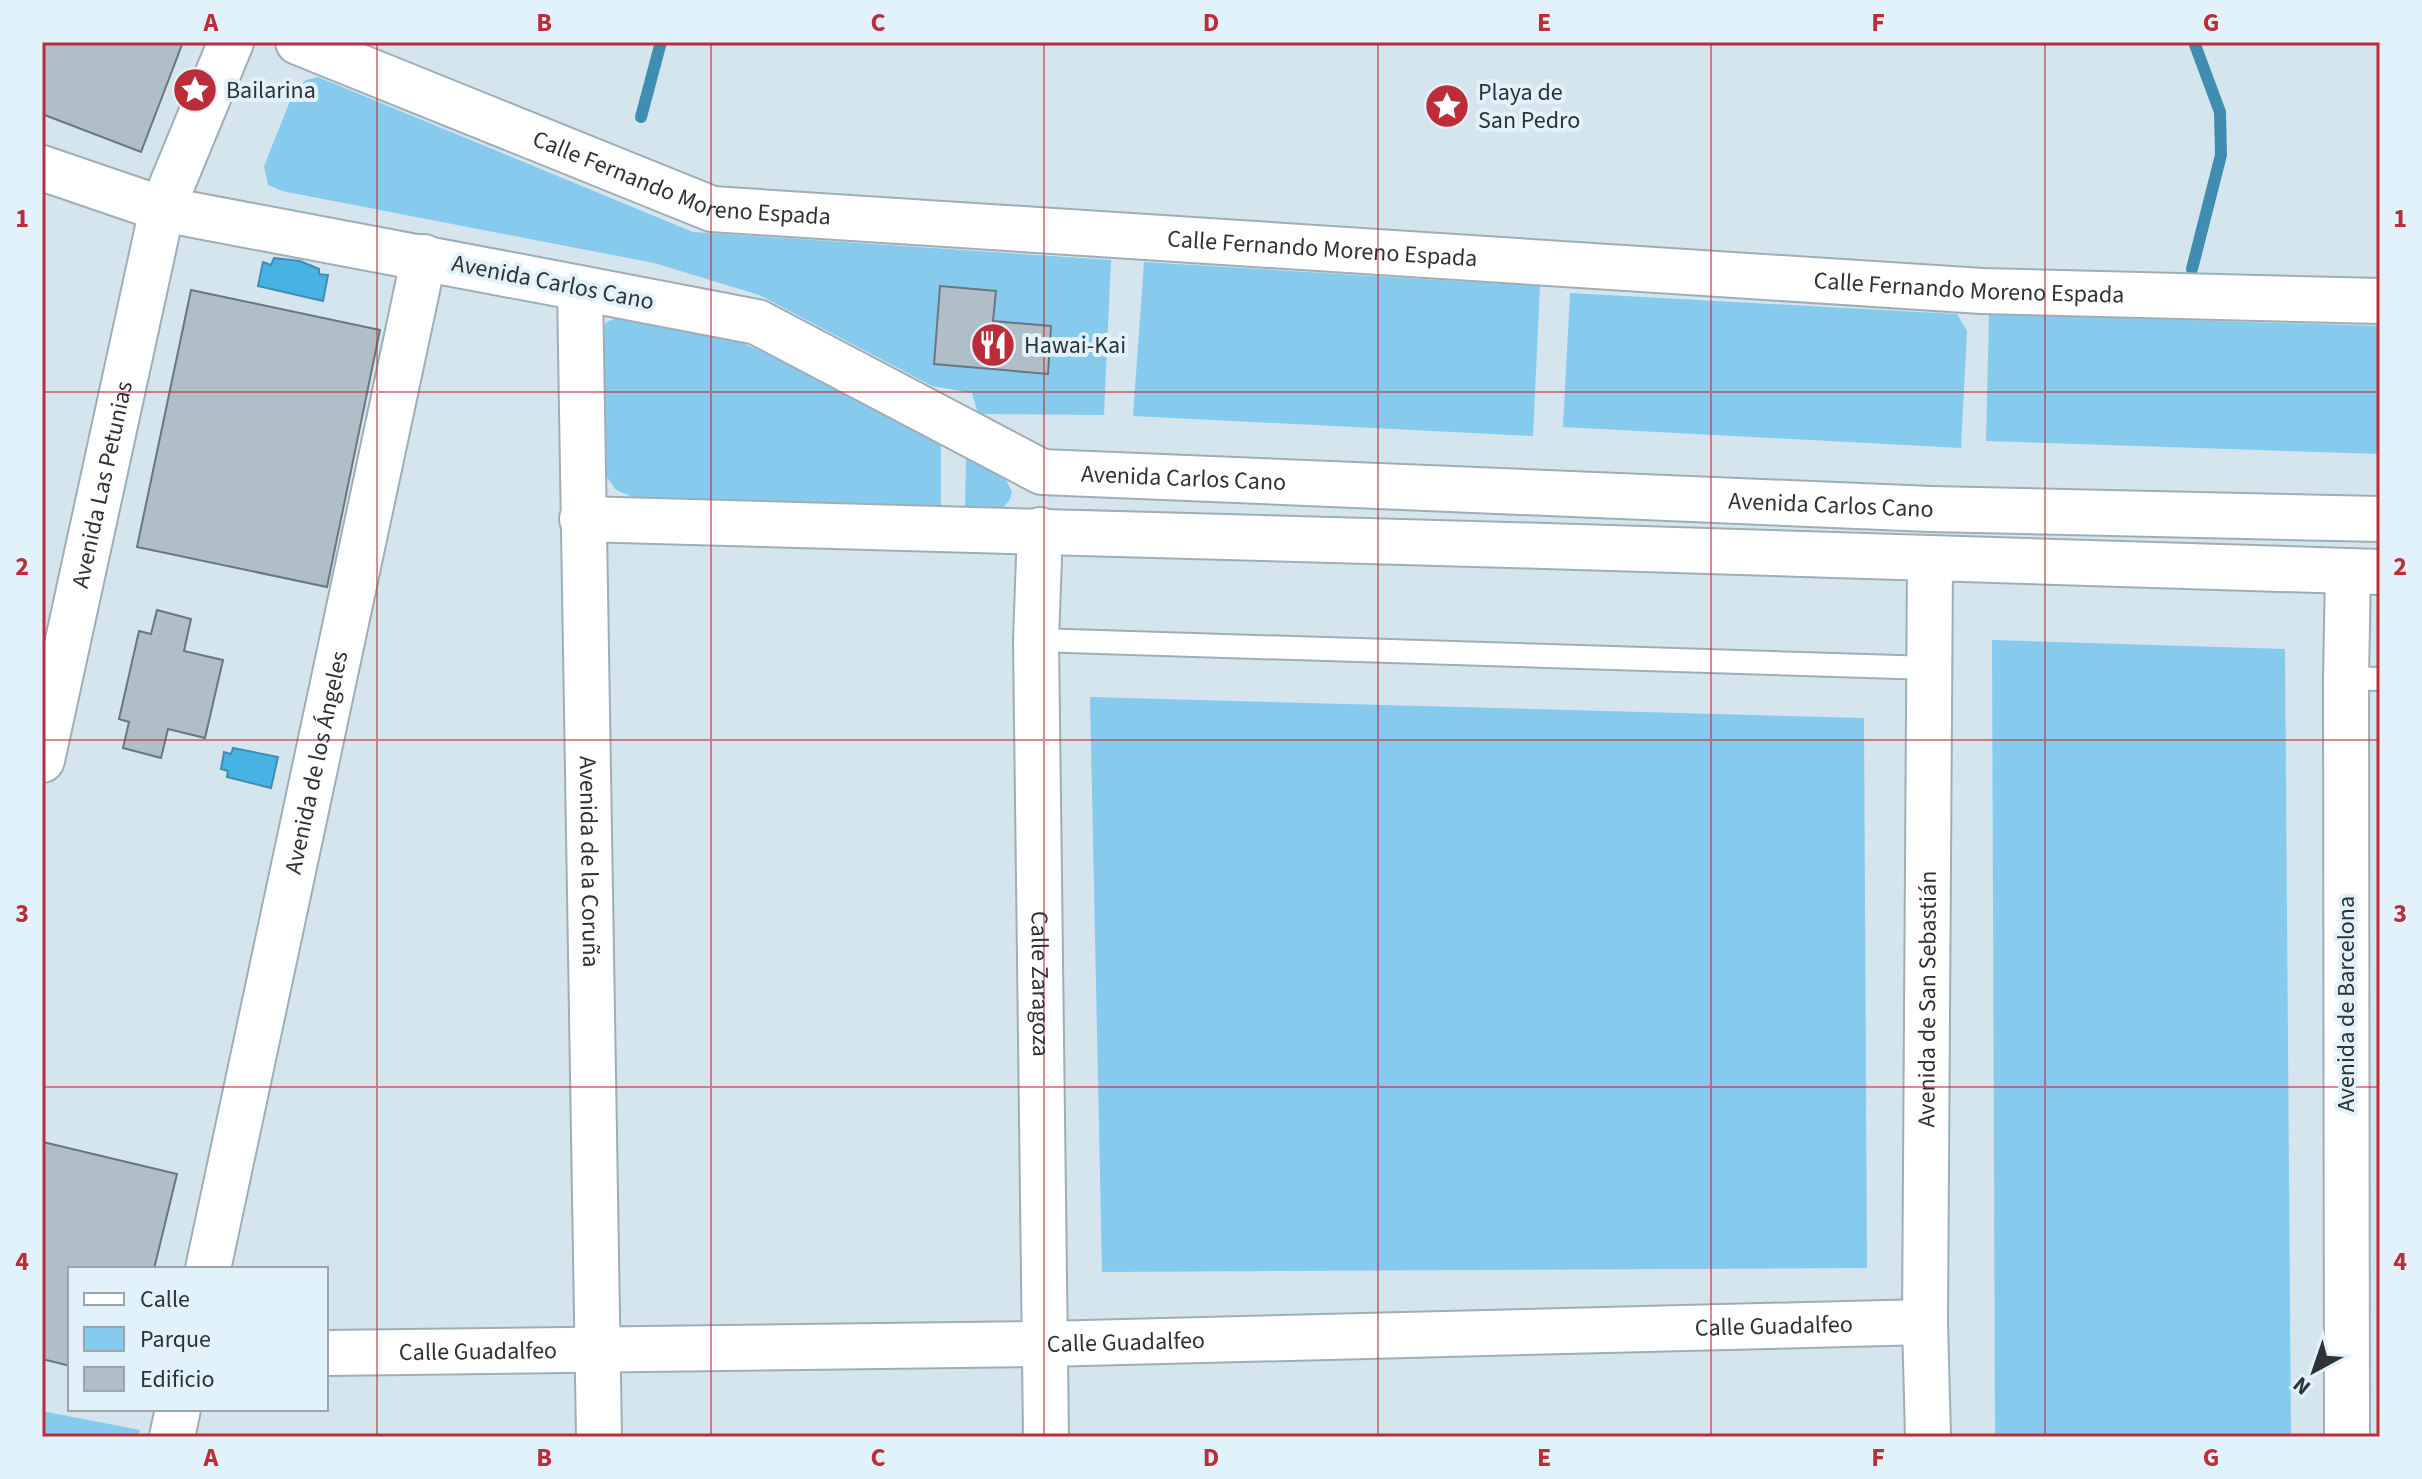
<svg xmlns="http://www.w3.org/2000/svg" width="2422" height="1479" font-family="'Source Sans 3',sans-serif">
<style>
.green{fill:#86cbee}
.water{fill:#47b3e4;stroke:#3f8db0;stroke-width:2}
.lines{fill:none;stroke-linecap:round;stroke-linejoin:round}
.stream{stroke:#3f8db0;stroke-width:12}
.building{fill:#afbec7;stroke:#69777f;stroke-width:2}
.lane-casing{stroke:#9faeb6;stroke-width:26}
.street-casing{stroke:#9faeb6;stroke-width:48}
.secondary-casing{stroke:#9faeb6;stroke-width:48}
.lane{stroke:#fff;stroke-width:22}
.street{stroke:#fff;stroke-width:44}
.secondary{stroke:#fff;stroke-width:44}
.grid{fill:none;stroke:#bc2c39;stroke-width:2;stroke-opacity:0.55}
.labels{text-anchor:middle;stroke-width:8;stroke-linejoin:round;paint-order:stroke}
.poi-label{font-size:24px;fill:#2d3336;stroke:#e2f2fa;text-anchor:start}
.street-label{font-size:24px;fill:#2d3336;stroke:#e2f2fa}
.neatline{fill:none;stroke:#bc2c39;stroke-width:3}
.grid-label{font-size:26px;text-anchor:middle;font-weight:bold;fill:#bc2c39}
</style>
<rect width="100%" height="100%" fill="#d5e5ed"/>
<g class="green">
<polygon points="318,77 693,232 1111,260 1104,415 978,414 972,393 932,386 759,295 654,263 282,191 268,185 264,166 294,91 306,80"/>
<polygon points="1144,262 1540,286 1533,436 1133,416"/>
<polygon points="1570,293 1957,314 1967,331 1961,448 1563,427"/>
<polygon points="1989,314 2380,326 2380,454 1986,441"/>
<polygon points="625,316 728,337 759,350 941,443 941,510 640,500 616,490 601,469 602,327 608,321"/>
<path d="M966 456 1004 476 1012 492C1007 516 985 511 965 511Z"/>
<polygon points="1992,640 2285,649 2291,1437 1995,1437"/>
<polygon points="1090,697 1864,718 1867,1268 1102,1272"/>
<polygon points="42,1411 140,1430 138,1437 42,1437"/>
</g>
<g class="water">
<polygon points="274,258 300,261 319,269 319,274 328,275 323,301 258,286 263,262 271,265"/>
<polygon points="233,748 278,757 271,788 227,777 228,771 221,769 224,752 231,754"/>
</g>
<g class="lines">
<g class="stream">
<polyline points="641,117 661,42"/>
<polyline points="2192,269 2221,155 2220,112 2194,42"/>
</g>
</g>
<g class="building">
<polygon points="42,42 183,42 141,152 42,114"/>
<polygon points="940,286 996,291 993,321 1051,326 1048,374 934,364"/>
<polygon points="191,290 380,330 327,587 137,547"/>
<polygon points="157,610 191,619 184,651 223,660 205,738 168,729 161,758 123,748 129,722 119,719 139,631 151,634"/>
<polygon points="43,1142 177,1174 154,1269 70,1269 70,1366 42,1359"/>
</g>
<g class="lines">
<g class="lane-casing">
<g id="lane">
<polyline points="1036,640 1930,668"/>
<polyline points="2346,678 2380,679"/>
</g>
</g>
<g class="street-casing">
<g id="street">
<path id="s1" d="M298 42 712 209 1982 291 2380 301"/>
<path id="s2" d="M42 168 162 209 580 288 599 1437"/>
<polyline points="162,209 231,42"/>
<path id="s3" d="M1040 530 1036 640 1046 1437"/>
<path id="s4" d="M208 1269 424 257"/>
<path id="s5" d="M326 1353 1045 1344 1925 1322"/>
<polyline points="172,1437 178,1409"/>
<path id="s6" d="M1928 1437 1925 1322 1930 560"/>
<polyline points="2347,1437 2346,678 2348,571"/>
</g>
</g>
<g class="secondary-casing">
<g id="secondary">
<path id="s7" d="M580 288 757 322 1042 472 1931 509 2380 519"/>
<path d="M582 519C1181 533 1781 554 2380 572"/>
<path id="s8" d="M42 760 162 209"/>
</g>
</g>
<use href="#lane" class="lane"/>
<use href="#street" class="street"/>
<use href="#secondary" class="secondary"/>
</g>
<path class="grid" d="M377 42V1437M711 42V1437M1044 42V1437M1378 42V1437M1711 42V1437M2045 42V1437M42 392H2380M42 740H2380M42 1087H2380"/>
<defs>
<g id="sight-disc" transform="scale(2.3)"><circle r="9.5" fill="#bc2c39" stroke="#e2f2fa"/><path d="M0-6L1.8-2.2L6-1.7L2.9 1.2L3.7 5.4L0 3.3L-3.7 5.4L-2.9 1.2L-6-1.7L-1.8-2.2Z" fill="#fff"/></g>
<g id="restaurant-disc" transform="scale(2.3)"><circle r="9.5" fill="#bc2c39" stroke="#e2f2fa"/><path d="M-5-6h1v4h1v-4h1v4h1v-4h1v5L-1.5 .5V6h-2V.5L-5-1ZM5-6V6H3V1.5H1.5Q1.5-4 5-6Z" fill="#fff"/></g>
</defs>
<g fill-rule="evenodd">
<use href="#sight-disc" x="195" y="90"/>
<use href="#sight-disc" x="1447" y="106"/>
<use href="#restaurant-disc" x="993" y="345"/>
</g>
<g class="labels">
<g class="poi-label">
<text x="226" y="98">Bailarina</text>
<text x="1478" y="100">Playa de<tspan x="1478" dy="28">San Pedro</tspan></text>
<text x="1024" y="353">Hawai-Kai</text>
</g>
<g class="street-label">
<text dy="8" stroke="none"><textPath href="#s1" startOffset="410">Calle Fernando Moreno Espada</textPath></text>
<text dy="8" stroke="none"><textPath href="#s1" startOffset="1058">Calle Fernando Moreno Espada</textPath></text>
<text transform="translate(553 282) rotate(11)" y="8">Avenida Carlos Cano</text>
<text dy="8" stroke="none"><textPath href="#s1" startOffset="1706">Calle Fernando Moreno Espada</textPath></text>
<text dy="8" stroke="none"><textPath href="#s7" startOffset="644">Avenida Carlos Cano</textPath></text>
<text dy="8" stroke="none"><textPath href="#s8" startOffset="282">Avenida Las Petunias</textPath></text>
<text dy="8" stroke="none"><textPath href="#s7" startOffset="1292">Avenida Carlos Cano</textPath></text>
<text dy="8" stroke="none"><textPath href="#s4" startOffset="518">Avenida de los Ángeles</textPath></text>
<text dy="8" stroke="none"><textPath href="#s2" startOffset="1126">Avenida de la Coruña</textPath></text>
<text dy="8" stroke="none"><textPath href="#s3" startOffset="454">Calle Zaragoza</textPath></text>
<text dy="8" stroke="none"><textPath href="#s6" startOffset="438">Avenida de San Sebastián</textPath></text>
<text transform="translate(2346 1004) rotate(-90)" y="8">Avenida de Barcelona</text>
<text dy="8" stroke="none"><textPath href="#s5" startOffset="1448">Calle Guadalfeo</textPath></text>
<text dy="8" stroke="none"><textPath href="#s5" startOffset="800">Calle Guadalfeo</textPath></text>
<text dy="8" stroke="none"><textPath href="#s5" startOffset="152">Calle Guadalfeo</textPath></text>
</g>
</g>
<rect width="2422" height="1479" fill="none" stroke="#e2f2fa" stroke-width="88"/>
<rect x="68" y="1267" width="260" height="144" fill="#e2f2fa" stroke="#9aa6ac" stroke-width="2"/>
<rect x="84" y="1293" width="40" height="12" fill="#ffffff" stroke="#9aa6ac" stroke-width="2"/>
<text x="140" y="1307" font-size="24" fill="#2d3336">Calle</text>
<rect x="84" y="1327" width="40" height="24" fill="#86cbee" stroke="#9aa6ac" stroke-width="2"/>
<text x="140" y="1347" font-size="24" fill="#2d3336">Parque</text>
<rect x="84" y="1367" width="40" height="24" fill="#afbec7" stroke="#9aa6ac" stroke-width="2"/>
<text x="140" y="1387" font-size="24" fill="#2d3336">Edificio</text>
<g transform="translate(2314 1371) rotate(220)" stroke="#e2f2fa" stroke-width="6" paint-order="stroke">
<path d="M0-6L14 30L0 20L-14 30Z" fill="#2d3336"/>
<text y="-12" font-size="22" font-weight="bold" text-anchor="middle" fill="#2d3336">N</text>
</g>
<rect x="44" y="44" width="2334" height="1391" class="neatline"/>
<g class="grid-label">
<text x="211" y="31">A</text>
<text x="544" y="31">B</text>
<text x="878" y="31">C</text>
<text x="1211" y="31">D</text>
<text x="1544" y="31">E</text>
<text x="1878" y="31">F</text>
<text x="2211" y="31">G</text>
<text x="22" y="227">1</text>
<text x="2400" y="227">1</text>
<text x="22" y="575">2</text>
<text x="2400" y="575">2</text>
<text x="22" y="922">3</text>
<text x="2400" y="922">3</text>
<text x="22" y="1270">4</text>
<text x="2400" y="1270">4</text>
<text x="211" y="1466">A</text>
<text x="544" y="1466">B</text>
<text x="878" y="1466">C</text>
<text x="1211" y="1466">D</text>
<text x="1544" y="1466">E</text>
<text x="1878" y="1466">F</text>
<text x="2211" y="1466">G</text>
</g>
</svg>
